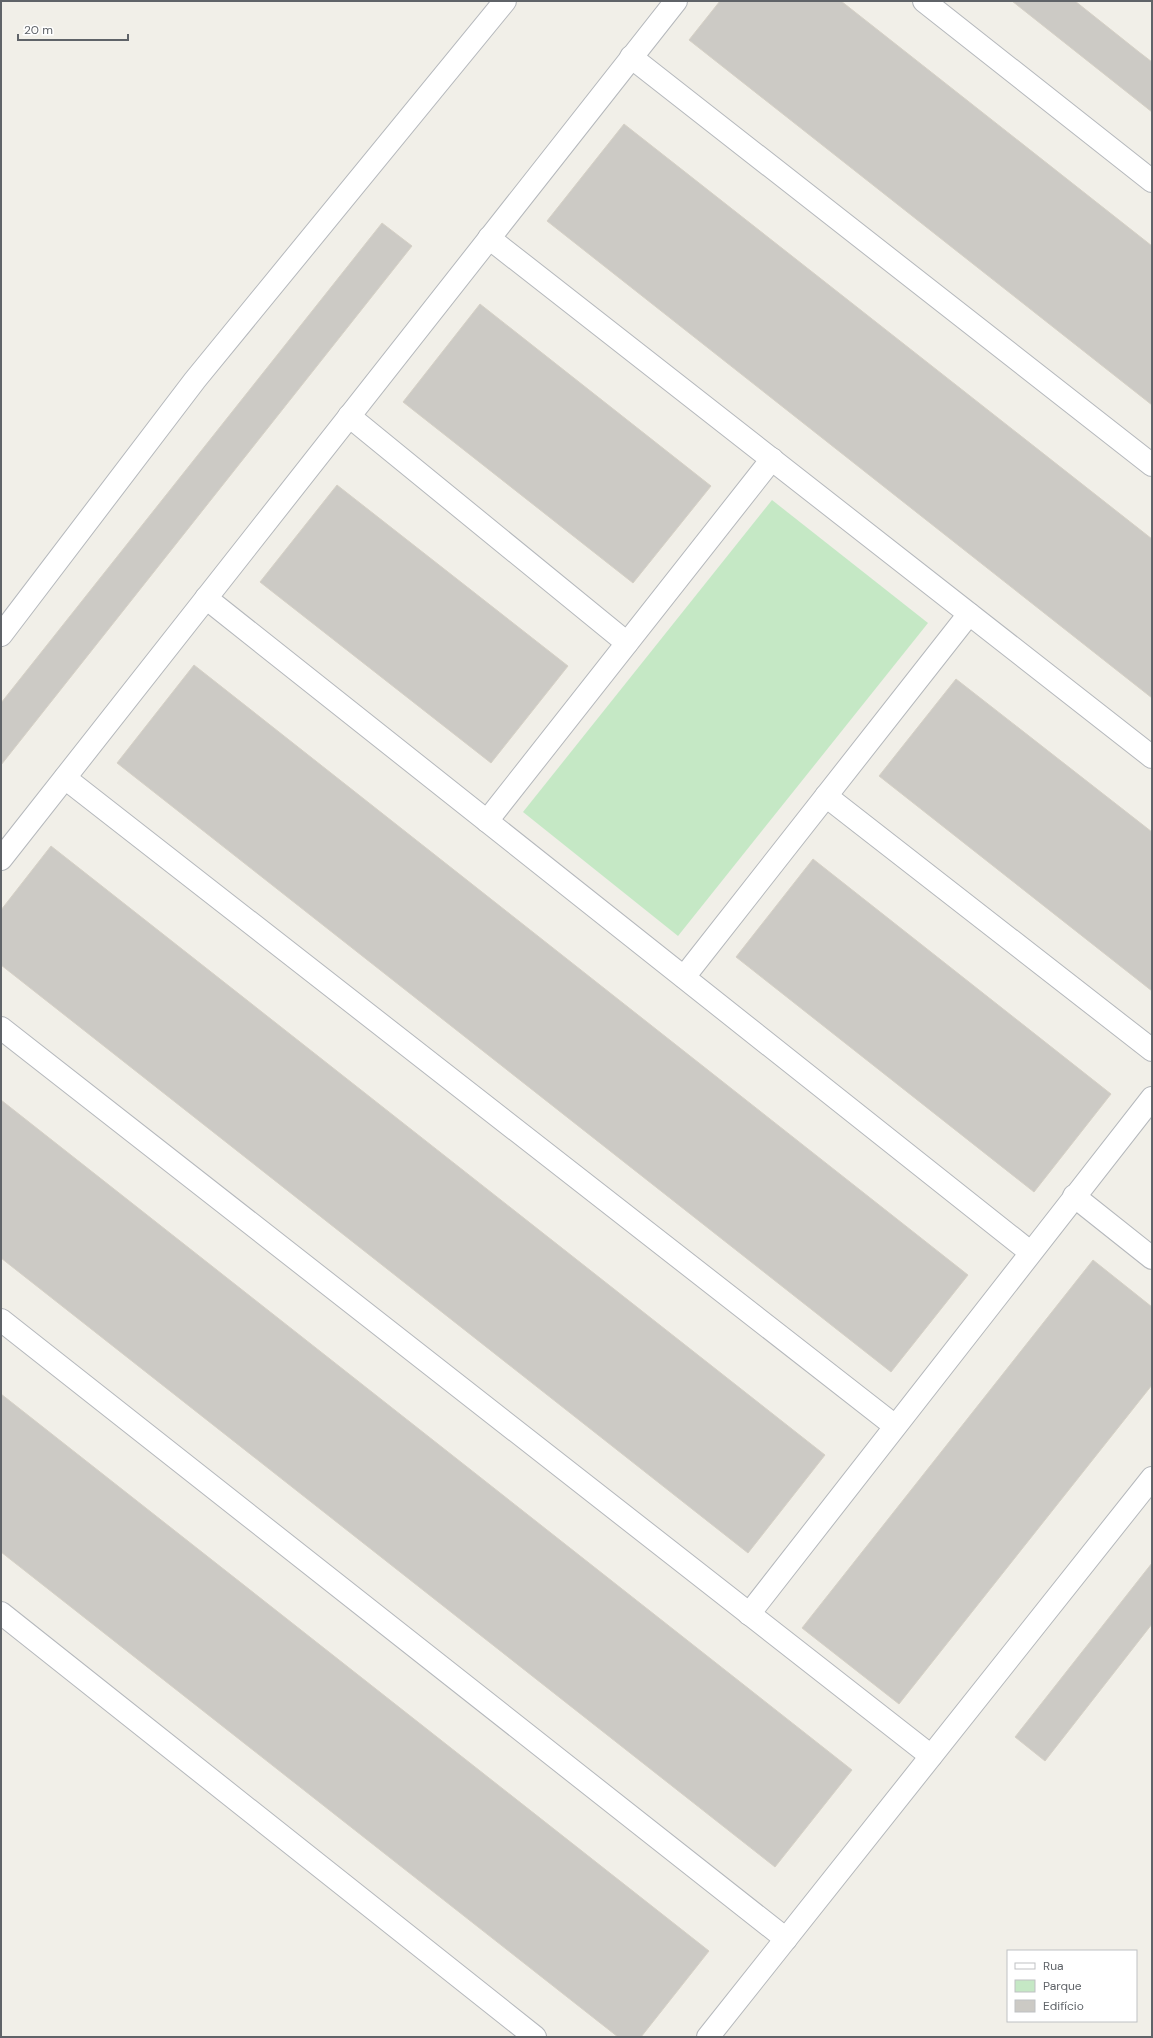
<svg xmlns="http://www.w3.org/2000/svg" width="1153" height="2038" font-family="'DM Sans',sans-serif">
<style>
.green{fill:#c5e8c5}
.building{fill:#cccac5;stroke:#d6d1c6}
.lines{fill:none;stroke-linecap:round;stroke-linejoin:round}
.minor-casing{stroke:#b5b8bc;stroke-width:24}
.minor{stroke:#fff;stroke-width:22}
</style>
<rect width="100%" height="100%" fill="#f1efe8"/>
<polygon class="green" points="772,500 928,623 678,936 523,812"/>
<g class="building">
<polygon points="720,1 841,1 1152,246 1152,405 689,40"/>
<polygon points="1012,1 1075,1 1139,52 1152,62 1152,112"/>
<polygon points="624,124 1152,539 1152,698 547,221"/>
<polygon points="382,223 412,246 1,765 1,703"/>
<polygon points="480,304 711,486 633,583 403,402"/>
<polygon points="337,485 568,666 491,763 260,582"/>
<polygon points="194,665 968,1275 891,1372 117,763"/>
<polygon points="956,679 1152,832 1152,991 879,776"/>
<polygon points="51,846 825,1455 748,1553 1,965 1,910"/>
<polygon points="813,859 1111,1094 1034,1192 736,957"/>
<polygon points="1,1100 852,1770 775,1867 1,1258"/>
<polygon points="1093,1260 1152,1307 1152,1385 899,1704 802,1628"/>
<polygon points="1,1394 709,1951 641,2037 618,2037 1,1552"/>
<polygon points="1152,1563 1152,1624 1045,1761 1015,1737"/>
</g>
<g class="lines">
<g class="minor-casing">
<g id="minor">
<polyline points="924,1 1152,181"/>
<polyline points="631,57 1152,465"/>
<polyline points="489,238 1152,757"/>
<polyline points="349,416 627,643"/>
<polyline points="206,598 1030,1252"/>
<polyline points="1,635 195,380 505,1"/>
<polyline points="65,778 895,1426"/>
<polyline points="826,796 1152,1050"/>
<polyline points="487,821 772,459"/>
<polyline points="1,859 676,1"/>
<polyline points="684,977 969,614"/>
<polyline points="1,1028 931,1756"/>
<polyline points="1074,1196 1152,1258"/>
<polyline points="1,1320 786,1939"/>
<polyline points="1,1613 535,2037"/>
<polyline points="749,1614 1152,1098"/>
<polyline points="708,2037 1152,1478"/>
</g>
</g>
<use href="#minor" class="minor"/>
</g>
<rect width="1153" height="2038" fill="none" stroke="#5f6368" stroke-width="4"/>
<rect x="1007" y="1950" width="130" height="72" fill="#ffffff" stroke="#bfc1c3"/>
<rect x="1015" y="1963" width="20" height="6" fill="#ffffff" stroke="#bfc1c3"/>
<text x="1043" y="1970" font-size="12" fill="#5f6368">Rua</text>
<rect x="1015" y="1980" width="20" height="12" fill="#c5e8c5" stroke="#bfc1c3"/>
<text x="1043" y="1990" font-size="12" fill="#5f6368">Parque</text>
<rect x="1015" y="2000" width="20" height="12" fill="#cccac5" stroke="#bfc1c3"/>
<text x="1043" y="2010" font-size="12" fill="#5f6368">Edifício</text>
<path d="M18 34v6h110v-6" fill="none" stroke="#5f6368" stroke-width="2"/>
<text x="24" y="34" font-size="12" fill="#5f6368" stroke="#ffffff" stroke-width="3" paint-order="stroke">20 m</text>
</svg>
